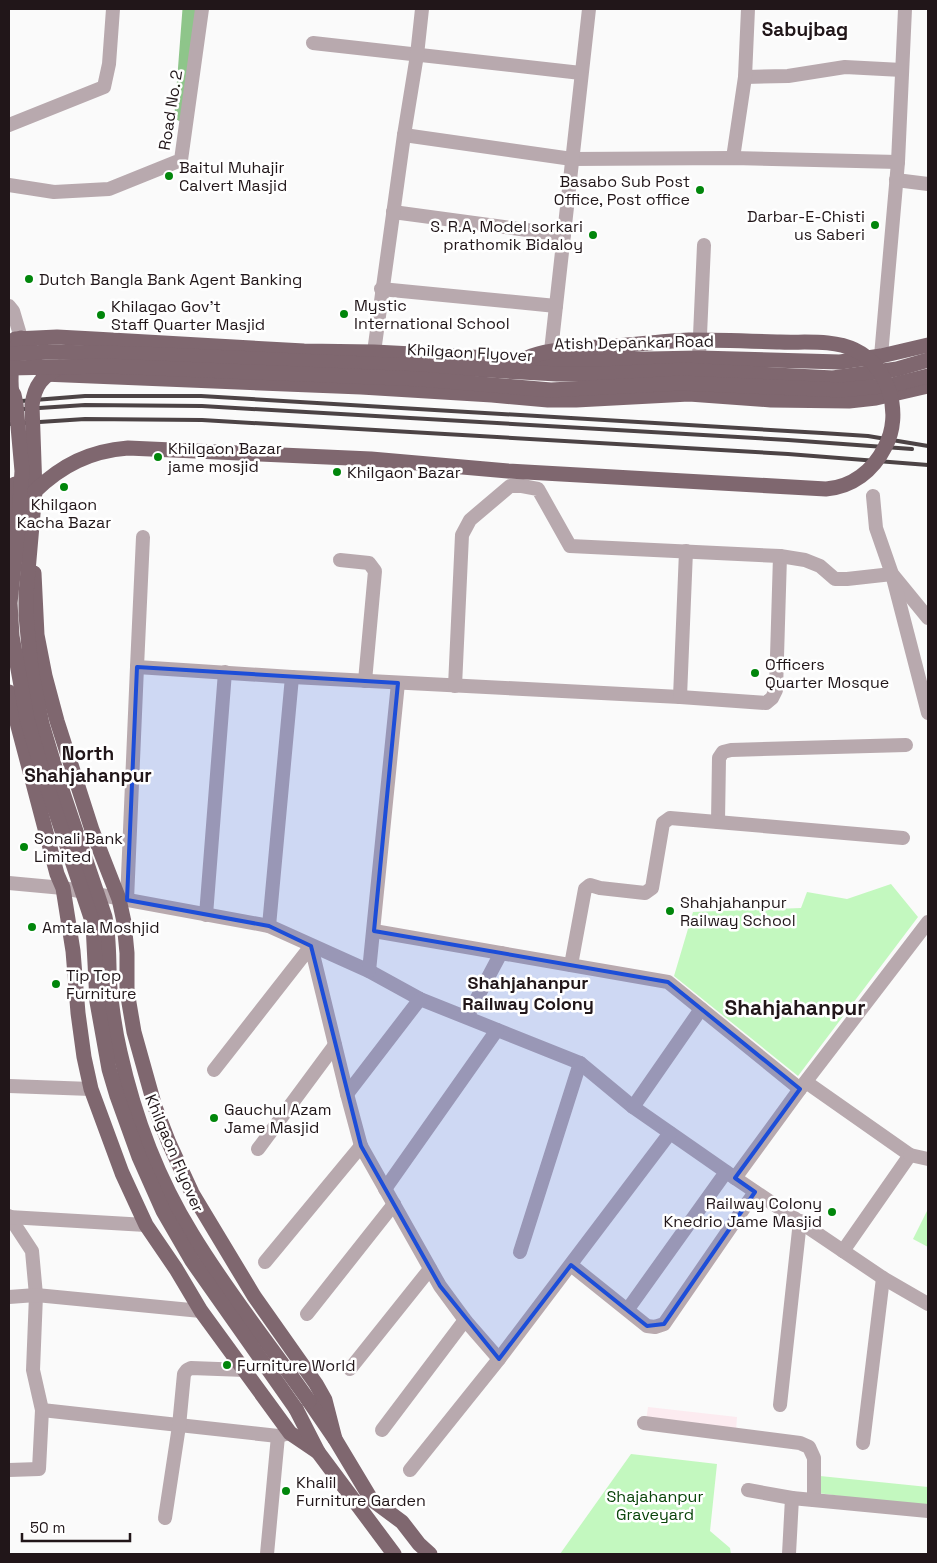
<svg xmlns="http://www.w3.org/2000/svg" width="937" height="1563" font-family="'Space Grotesk',sans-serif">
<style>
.built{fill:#fcebf0}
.green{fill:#c3f8bf}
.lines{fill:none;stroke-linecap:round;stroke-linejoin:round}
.canal{stroke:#8ec58a;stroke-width:15}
.minor{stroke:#b8a9ae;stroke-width:14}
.primary{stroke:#7f676f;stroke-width:15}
.rail{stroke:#4c4345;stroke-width:4}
.primary-bridge{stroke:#7f676f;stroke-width:15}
.marked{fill:#1d4ed8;fill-opacity:0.2;stroke:#1d4ed8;stroke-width:4;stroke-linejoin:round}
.poi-dot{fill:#01860b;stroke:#fff;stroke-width:2}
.labels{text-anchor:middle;stroke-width:5;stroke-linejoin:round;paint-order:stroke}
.street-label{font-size:16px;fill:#211619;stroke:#fff}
.poi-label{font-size:16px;fill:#211619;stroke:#fff;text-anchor:start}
.park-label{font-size:16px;fill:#0a450a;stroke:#fff}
.neighbourhood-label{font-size:18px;font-weight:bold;fill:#211619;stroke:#fff}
.quarter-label{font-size:19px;font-weight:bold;fill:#211619;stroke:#fff}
.district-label{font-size:21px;font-weight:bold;fill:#211619;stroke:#fff}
</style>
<rect width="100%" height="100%" fill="#fafafa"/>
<polygon class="built" points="648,1407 737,1417 736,1431 646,1421"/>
<g class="green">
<polygon points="891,884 918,917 798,1076 674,976 693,912 801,908 807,892 847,899"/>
<polygon points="928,1209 928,1247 913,1239"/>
<polygon points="631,1454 717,1464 710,1531 730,1548 731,1554 560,1554"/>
<polygon points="820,1476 928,1487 928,1508 818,1493"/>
</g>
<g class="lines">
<polyline class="canal" points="182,114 190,9"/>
<g class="minor">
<polyline points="313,43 581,73"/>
<polyline points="745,77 788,76 845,67 902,70"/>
<polyline points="9,125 104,87 109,64 113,9"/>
<polyline points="404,135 572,159 733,158 898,162"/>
<polyline points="733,158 745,77 748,9"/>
<polyline points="896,180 928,184"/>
<polyline points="9,185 54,192 109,189 181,160 202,9"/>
<polyline points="393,212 564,235"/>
<polyline points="381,289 556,306"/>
<polyline points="9,306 13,311 21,338"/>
<polyline points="374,352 404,135 417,55 422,9"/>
<polyline points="881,356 898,162 905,9"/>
<polyline points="699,358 704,245"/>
<polyline points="550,360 589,9"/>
<polyline points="873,496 876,528 892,574 928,618"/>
<polyline points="143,537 137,667 292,677 680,697 766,703 772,698 776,690 780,556"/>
<polyline points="340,560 369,563 375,571 365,681"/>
<polyline points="455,686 462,535 470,520 510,486 522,486 538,489 570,546 780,556 805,560 820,566 835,579 847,579 892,574 928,713"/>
<polyline points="680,697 686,551"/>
<polyline points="718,822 719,758 723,752 731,750 906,745"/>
<polyline points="9,883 63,888 269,926 369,971 420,999 580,1063 633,1107 735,1178 883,1278 928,1304"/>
<polyline points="127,900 137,667"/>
<polyline points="206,915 225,672"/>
<polyline points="269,926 292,677"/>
<polyline points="374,931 668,982 800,1089"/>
<polyline points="571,965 585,889 590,885 600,888 645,893 652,888 663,823 670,818 903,838"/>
<polyline points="369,971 398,683"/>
<polyline points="467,1017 501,953"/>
<polyline points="214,1070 311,946 347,1094 361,1146 440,1286 465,1320 499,1359 410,1470"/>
<polyline points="806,1082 910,1155 843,1251"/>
<polyline points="9,1086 91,1089"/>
<polyline points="347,1094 420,999"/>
<polyline points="633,1107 701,1009"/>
<polyline points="258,1149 335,1045"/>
<polyline points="910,1155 928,1159"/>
<polyline points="735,1178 800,1089 928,922"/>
<polyline points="385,1189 497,1030"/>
<polyline points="9,1216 32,1251 36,1295 33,1370 42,1410 39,1469 9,1470"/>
<polyline points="9,1217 146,1225"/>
<polyline points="520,1252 580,1063"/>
<polyline points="265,1262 361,1146"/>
<polyline points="571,1265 647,1326 655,1327 664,1324 755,1192"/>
<polyline points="9,1297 36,1295 201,1311"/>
<polyline points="628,1309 726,1172"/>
<polyline points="307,1314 394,1204"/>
<polyline points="499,1359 670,1133"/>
<polyline points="350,1369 430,1269"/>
<polyline points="780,1405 800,1221"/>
<polyline points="42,1410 278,1436 290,1433"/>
<polyline points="644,1423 800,1443 809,1447 814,1458 814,1500"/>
<polyline points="382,1430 465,1320"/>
<polyline points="863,1443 883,1278"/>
<polyline points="748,1490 792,1498"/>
<polyline points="165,1518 179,1426 184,1374 187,1370 191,1368 245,1370"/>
<polyline points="267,1554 278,1436"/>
<polyline points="789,1554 792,1498 928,1511"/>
</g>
<g class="primary">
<polyline points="15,339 57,337 94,339 304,351 374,352 550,361 699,358 840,362 881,356 928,345"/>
<polyline points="43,374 361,387 492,395 548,400 576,400 689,394 771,400 849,401 876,398 928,386"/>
<path d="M12 399C10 376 10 357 21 338L31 350 35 363"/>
<polyline points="9,532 15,484"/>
<polyline points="34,573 37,635 45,676 57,721 92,830 119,899 124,922 127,953 127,991 134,1032 155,1107 169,1143 192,1193 254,1296 316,1384 325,1400 335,1439"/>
<polyline points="9,692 57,874 63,888 73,951 78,1013 84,1057 91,1089 122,1173 146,1225 176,1269 201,1311 290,1433 318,1452"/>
<polyline points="309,1401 335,1439 371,1499 402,1522 419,1544 430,1554"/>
<polyline points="296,1409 318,1452 394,1554"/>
</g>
<g class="rail">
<polyline points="9,402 85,396 201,396 822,433 868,436 928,446"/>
<polyline points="9,410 85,405 202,406 788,440 912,449"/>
<polyline points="9,424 85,419 202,420 788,454 928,465"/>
</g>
<g class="primary-bridge">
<polyline points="9,354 50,352 141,354 436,367 557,374 602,374 684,370 833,378 897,369 928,360"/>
<path d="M60 367C42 377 35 384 32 405L35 491 26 594V615L31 669 42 724 60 784 105 917C110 941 108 964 110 988 112 1009 115 1031 120 1052 134 1115 158 1179 192 1234 227 1292 270 1345 309 1401"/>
<polyline points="9,368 108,366 421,379 551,390 681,383 841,390 892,385 928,376"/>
<polyline points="9,386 14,395 16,404 22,471 19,519 10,603 12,636 27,719 45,780 93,924 97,1002 109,1069 117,1096 139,1157 163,1211 192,1261 296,1409"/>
<path d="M35 491C62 465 90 451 128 448L371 459 508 471 826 489C852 487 873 471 885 447 903 414 889 366 855 350 833 339 803 343 780 342 749 341 719 340 689 340 665 341 641 344 617 346 591 348 564 347 538 354 526 357 517 362 510 371"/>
</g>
</g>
<path class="marked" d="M137 667 398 683 374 931 668 982 800 1089 735 1178 755 1192 664 1324 647 1326 571 1265 499 1359 440 1286 361 1146 311 946 269 926 127 900Z"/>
<g class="poi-dot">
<circle cx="169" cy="176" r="5"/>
<circle cx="700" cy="190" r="5"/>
<circle cx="875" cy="225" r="5"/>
<circle cx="593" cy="235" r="5"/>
<circle cx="29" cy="279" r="5"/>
<circle cx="344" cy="314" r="5"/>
<circle cx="101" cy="315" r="5"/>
<circle cx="158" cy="457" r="5"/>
<circle cx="337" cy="472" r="5"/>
<circle cx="64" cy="487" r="5"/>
<circle cx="755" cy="673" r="5"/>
<circle cx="24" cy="847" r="5"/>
<circle cx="670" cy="911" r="5"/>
<circle cx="32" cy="927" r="5"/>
<circle cx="56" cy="984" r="5"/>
<circle cx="214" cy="1118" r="5"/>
<circle cx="832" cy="1212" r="5"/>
<circle cx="227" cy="1365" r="5"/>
<circle cx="286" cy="1491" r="5"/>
</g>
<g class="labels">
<g class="street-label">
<text transform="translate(170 110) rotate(-81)" y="6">Road No. 2</text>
<text transform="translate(634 342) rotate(-1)" y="6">Atish Depankar Road</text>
<text transform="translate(470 352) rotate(3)" y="6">Khilgaon Flyover</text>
<text transform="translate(175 1153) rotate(67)" y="6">Khilgaon Flyover</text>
</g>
<g class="poi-label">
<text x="179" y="173">Baitul Muhajir<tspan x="179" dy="18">Calvert Masjid</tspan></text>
<text x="690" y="187" text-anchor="end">Basabo Sub Post<tspan x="690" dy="18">Office, Post office</tspan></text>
<text x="865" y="222" text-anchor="end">Darbar-E-Chisti<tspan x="865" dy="18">us Saberi</tspan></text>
<text x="583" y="232" text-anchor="end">S. R.A, Model sorkari<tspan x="583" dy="18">prathomik Bidaloy</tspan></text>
<text x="39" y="285">Dutch Bangla Bank Agent Banking</text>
<text x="354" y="311">Mystic<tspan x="354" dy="18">International School</tspan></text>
<text x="111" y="312">Khilagao Gov't<tspan x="111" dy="18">Staff Quarter Masjid</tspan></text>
<text x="168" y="454">Khilgaon Bazar<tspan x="168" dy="18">jame mosjid</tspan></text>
<text x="347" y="478">Khilgaon Bazar</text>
<text x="64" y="510" text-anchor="middle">Khilgaon<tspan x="64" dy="18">Kacha Bazar</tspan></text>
<text x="765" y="670">Officers<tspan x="765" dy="18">Quarter Mosque</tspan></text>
<text x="34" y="844">Sonali Bank<tspan x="34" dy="18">Limited</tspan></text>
<text x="680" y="908">Shahjahanpur<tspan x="680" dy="18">Railway School</tspan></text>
<text x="42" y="933">Amtala Moshjid</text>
<text x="66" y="981">Tip Top<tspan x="66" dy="18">Furniture</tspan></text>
<text x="224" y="1115">Gauchul Azam<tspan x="224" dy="18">Jame Masjid</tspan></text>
<text x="822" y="1209" text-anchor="end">Railway Colony<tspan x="822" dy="18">Knedrio Jame Masjid</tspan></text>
<text x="237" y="1371">Furniture World</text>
<text x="296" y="1488">Khalil<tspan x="296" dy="18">Furniture Garden</tspan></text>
</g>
<g class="park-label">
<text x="655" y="1502">Shajahanpur<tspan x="655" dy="18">Graveyard</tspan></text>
</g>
<g class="neighbourhood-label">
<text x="528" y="989">Shahjahanpur<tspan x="528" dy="21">Railway Colony</tspan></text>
</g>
<g class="quarter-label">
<text x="805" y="36">Sabujbag</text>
<text x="88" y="760">North<tspan x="88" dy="22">Shahjahanpur</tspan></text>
</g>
<g class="district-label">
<text x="795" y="1015">Shahjahanpur</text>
</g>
</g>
<rect width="937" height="1563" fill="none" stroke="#211619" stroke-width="20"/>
<path d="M22 1533v8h108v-8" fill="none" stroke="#211619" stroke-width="2.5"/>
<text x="30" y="1533" font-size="15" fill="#211619" stroke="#ffffff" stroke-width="4" paint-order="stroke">50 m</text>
</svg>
